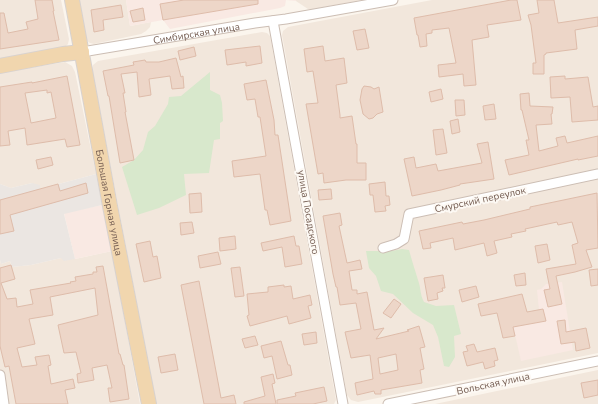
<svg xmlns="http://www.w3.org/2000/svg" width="598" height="404" font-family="'Nunito Sans',sans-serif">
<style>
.residential{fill:#f2e7dc}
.commercial{fill:#f9e9e3}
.industrial{fill:#ebe6e2}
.green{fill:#d8e8cc}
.building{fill:#edd6c8;stroke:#debcaa;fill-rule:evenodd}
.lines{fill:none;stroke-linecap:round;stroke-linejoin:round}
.street-casing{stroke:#ccbeb4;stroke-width:11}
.primary-casing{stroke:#d8d2cf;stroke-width:16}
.street{stroke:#fff;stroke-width:9}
.primary{stroke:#f1d6ae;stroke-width:14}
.labels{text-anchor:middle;stroke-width:4;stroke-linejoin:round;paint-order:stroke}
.street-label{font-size:10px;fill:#745d52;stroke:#fdf9f4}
</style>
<rect width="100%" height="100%" fill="#fbf5ed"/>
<g class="residential">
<polygon points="0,0 61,0 69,39 68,44 64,48 0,60"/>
<polygon points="79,0 126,0 130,26 151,22 150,27 146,31 141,34 94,44 90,43 86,40"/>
<polygon points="296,0 362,0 313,9 308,9 296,1"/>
<polygon points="432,0 598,0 598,353 358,402 351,400 347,395 282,35 283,31 288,27"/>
<polygon points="262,32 267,33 270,36 336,400 334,404 156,404 92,69 93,65 98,61"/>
<polygon points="65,62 72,66 75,72 96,174 40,189 32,183 11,188 0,184 0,73"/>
<polygon points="112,251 140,404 0,404 0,260 1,264 10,261 12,267 31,265 61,258 75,259"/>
<polygon points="598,370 598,404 435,404"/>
</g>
<g class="commercial">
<polygon points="126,0 296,0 296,1 286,0 285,6 280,8 170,29 163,20 130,26"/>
<polygon points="102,205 112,251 75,259 64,213"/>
<polygon points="562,282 573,350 521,361 511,317 539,310 537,290 541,289 546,284"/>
</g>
<polygon class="industrial" points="96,174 102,205 64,214 75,259 64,261 61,258 31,265 12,267 10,261 1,264 0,260 0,184 11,188 32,183 40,185 40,189"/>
<g class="green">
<polygon points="210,72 210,90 220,95 222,103 223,121 220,123 220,139 214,140 209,173 184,174 186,195 159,208 137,215 122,167 134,160 143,150 148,132 155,126 168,104 169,97 181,96"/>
<path d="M402 249 409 250C412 261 415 270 418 280 421 288 420 295 424 302L436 306 454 305 461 334 454 336 455 357 449 367 444 366 438 337 433 325 413 313 393 294 381 291 376 276 369 268 366 251H377L386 252Z"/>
</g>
<g class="building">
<polygon points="35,0 52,0 54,11 53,11 59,40 0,49 0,13 4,13 8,33 28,29 26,22 38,19"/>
<polygon points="184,0 258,0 258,4 163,20 160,4"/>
<polygon points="511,0 517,0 521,20 487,25 489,37 472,40 476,85 464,86 463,74 439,77 438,65 456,63 449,28 432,30 432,33 426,34 427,46 420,47 418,35 417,35 414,18"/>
<polygon points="537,0 554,0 558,23 598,17 598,26 575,30 577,49 546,53 546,54 544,55 544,74 533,74 533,63 536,63 531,25 528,15 539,13"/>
<polygon points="121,5 123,17 103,20 104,30 94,32 91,10"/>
<polygon points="143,8 145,20 133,22 130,11"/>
<polygon points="365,29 369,48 357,50 353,31"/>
<polygon points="260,46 262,63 246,66 246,62 227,65 225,50"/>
<polygon points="323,46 325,61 344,58 347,83 336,85 340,115 340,118 352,116 356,144 357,144 357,163 366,163 366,180 346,180 324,183 323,173 318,174 306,104 318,103 313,71 307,72 304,49"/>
<polygon points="194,47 196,56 180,60 178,51"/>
<polygon points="176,58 181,77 183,76 184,88 172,89 170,76 149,79 151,95 139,97 137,72 121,74 125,93 123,93 126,112 125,112 134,160 120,163 109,96 108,96 103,71 134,65 133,62 145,60 146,62 159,62"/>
<path d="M67 76 80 145 67 147 65 139 27 145 25 128 8 131 10 145 0 146V87L32 82V83ZM47 90V93L51 92 56 118 31 123 25 93Z"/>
<polygon points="565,76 565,79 588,77 593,107 598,106 598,120 572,122 570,97 551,98 550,77"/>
<polygon points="266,80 274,120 275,135 278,135 291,221 270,225 267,210 265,210 260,174 234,177 232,161 266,156 260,117 258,117 255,99 247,100 244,84"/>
<polygon points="364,86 371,87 374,89 379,87 383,112 377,114 373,118 369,119 363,114 360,100 362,89"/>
<polygon points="441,89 443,99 431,102 429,92"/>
<polygon points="529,93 530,106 553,107 552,114 551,114 552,124 536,125 539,151 558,146 556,138 565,136 567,143 598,136 598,156 578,160 578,159 509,175 505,160 529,155 526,140 529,140 522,110 521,110 520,94"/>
<polygon points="455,100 464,100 465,115 456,116"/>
<polygon points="494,104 496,119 485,120 483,106"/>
<polygon points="458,119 460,132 452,134 450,121"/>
<polygon points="443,129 447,153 436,155 433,130"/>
<polygon points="488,142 494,179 460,184 460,185 441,190 412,196 404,159 414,157 416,168 436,164 438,171 482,163 477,144"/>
<polygon points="51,157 53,165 38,169 36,160"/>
<polygon points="385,182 386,196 389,196 390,205 385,206 386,211 375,212 373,195 370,195 369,184"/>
<polygon points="86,183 88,193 10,215 14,231 0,234 0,200 58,184 60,191"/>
<polygon points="331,189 332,199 319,200 318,190"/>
<polygon points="201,193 202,212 190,213 189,194"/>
<polygon points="597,193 598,248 586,250 592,267 575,272 556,276 562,304 548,307 544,290 550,289 546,269 576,264 572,245 578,243 572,222 558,225 557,222 525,229 526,231 511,234 512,237 494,241 497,253 487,256 484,243 455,250 453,238 430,243 431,248 423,249 419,231 462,222 463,224 484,220 530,209 530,207"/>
<path d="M340 213 342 225 339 226 347 263 360 260 362 269 349 271 352 290H357V294L367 292 374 330 384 328 376 339 409 331 407 330 419 326 425 347 420 348 424 369 420 370 422 383 381 390V394H375L374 391 357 395 355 383 373 379 370 355 351 358 345 332 361 329 356 303 340 305 337 287H336L333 274 323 216ZM396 354 398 370 380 374 378 358Z"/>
<polygon points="192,222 194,233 181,235 180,223"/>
<polygon points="235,236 236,249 220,251 219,238"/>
<polygon points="294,236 296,246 299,246 302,264 285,267 282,247 263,251 261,243"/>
<polygon points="150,241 153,257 157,256 161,278 144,282 136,244"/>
<polygon points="547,244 550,260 538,263 535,246"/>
<polygon points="218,252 221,264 200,268 198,256"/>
<polygon points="11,265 15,279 1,283 7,299 16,298 17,307 33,304 30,290 71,283 70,282 76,281 75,277 93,274 93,272 97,272 96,267 103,266 119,354 120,354 123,365 124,365 129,399 110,402 108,388 112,388 107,365 92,368 94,380 78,383 77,374 81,373 76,352 64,353 58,325 98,315 95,288 50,297 53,315 29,319 35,344 17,348 22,367 37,365 35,357 49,355 51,365 48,366 51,384 73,379 75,388 65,390 68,404 16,404 9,366 5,367 0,346 0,268"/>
<polygon points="240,267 244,296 235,297 231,268"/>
<polygon points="598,269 598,285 591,286 589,270"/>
<polygon points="525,273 526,285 516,286 514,275"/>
<polygon points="443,275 445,288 442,288 443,291 437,293 438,299 428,301 424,278"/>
<polygon points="199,281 221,398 234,395 236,404 204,404 181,285"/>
<polygon points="284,285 284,287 291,286 293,299 310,295 312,305 308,306 311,318 289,324 287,316 250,326 247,316 249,315 247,294 268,292 268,287"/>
<polygon points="476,286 479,297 462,302 459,290"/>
<polygon points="522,294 527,312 543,309 546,321 513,327 515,336 503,338 497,313 481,316 478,304"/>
<polygon points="394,299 401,304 391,318 383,313"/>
<polygon points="565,320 566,332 586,328 590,348 576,351 575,342 561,344 557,321"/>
<polygon points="316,332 317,343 304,345 302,334"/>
<polygon points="255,336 258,345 245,348 242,339"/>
<polygon points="281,341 288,365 290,365 292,375 277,379 272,356 264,358 261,346"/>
<polygon points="474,344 477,352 495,348 498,360 494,361 495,366 485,369 483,362 467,366 463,352 468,351 466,346"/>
<polygon points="175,354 178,370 161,373 158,357"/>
<polygon points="273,374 275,383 272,384 276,404 244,404 244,402 265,396 261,377"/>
<polygon points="598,380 598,395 584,398 581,383"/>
<polygon points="324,387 327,401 313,404 277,404 277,400 296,396 295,393"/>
</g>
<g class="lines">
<g class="street-casing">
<g id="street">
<polyline points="273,21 343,404"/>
<path id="s1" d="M82 52 255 23 286 19 393 0"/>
<polyline points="383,248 396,244 404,239 409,214 598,174"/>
<polyline points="0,375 4,404"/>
<polyline points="388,404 598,361"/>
</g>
</g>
<g class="primary-casing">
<g id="primary">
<path id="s2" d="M72 0 110 206 149 404"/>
<polyline points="0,66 63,54 82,52"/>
</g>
</g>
<use href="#street" class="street"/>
<use href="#primary" class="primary"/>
</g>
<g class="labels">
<g class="street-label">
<text dy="4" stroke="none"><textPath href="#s1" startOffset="116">Симбирская улица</textPath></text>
<text transform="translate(480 199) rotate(-12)" y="4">Смурский переулок</text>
<text dy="4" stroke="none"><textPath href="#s2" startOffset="206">Большая Горная улица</textPath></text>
<text transform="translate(309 212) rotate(80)" y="4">улица Посадского</text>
<text transform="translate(493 383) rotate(-12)" y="4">Вольская улица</text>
</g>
</g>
</svg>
